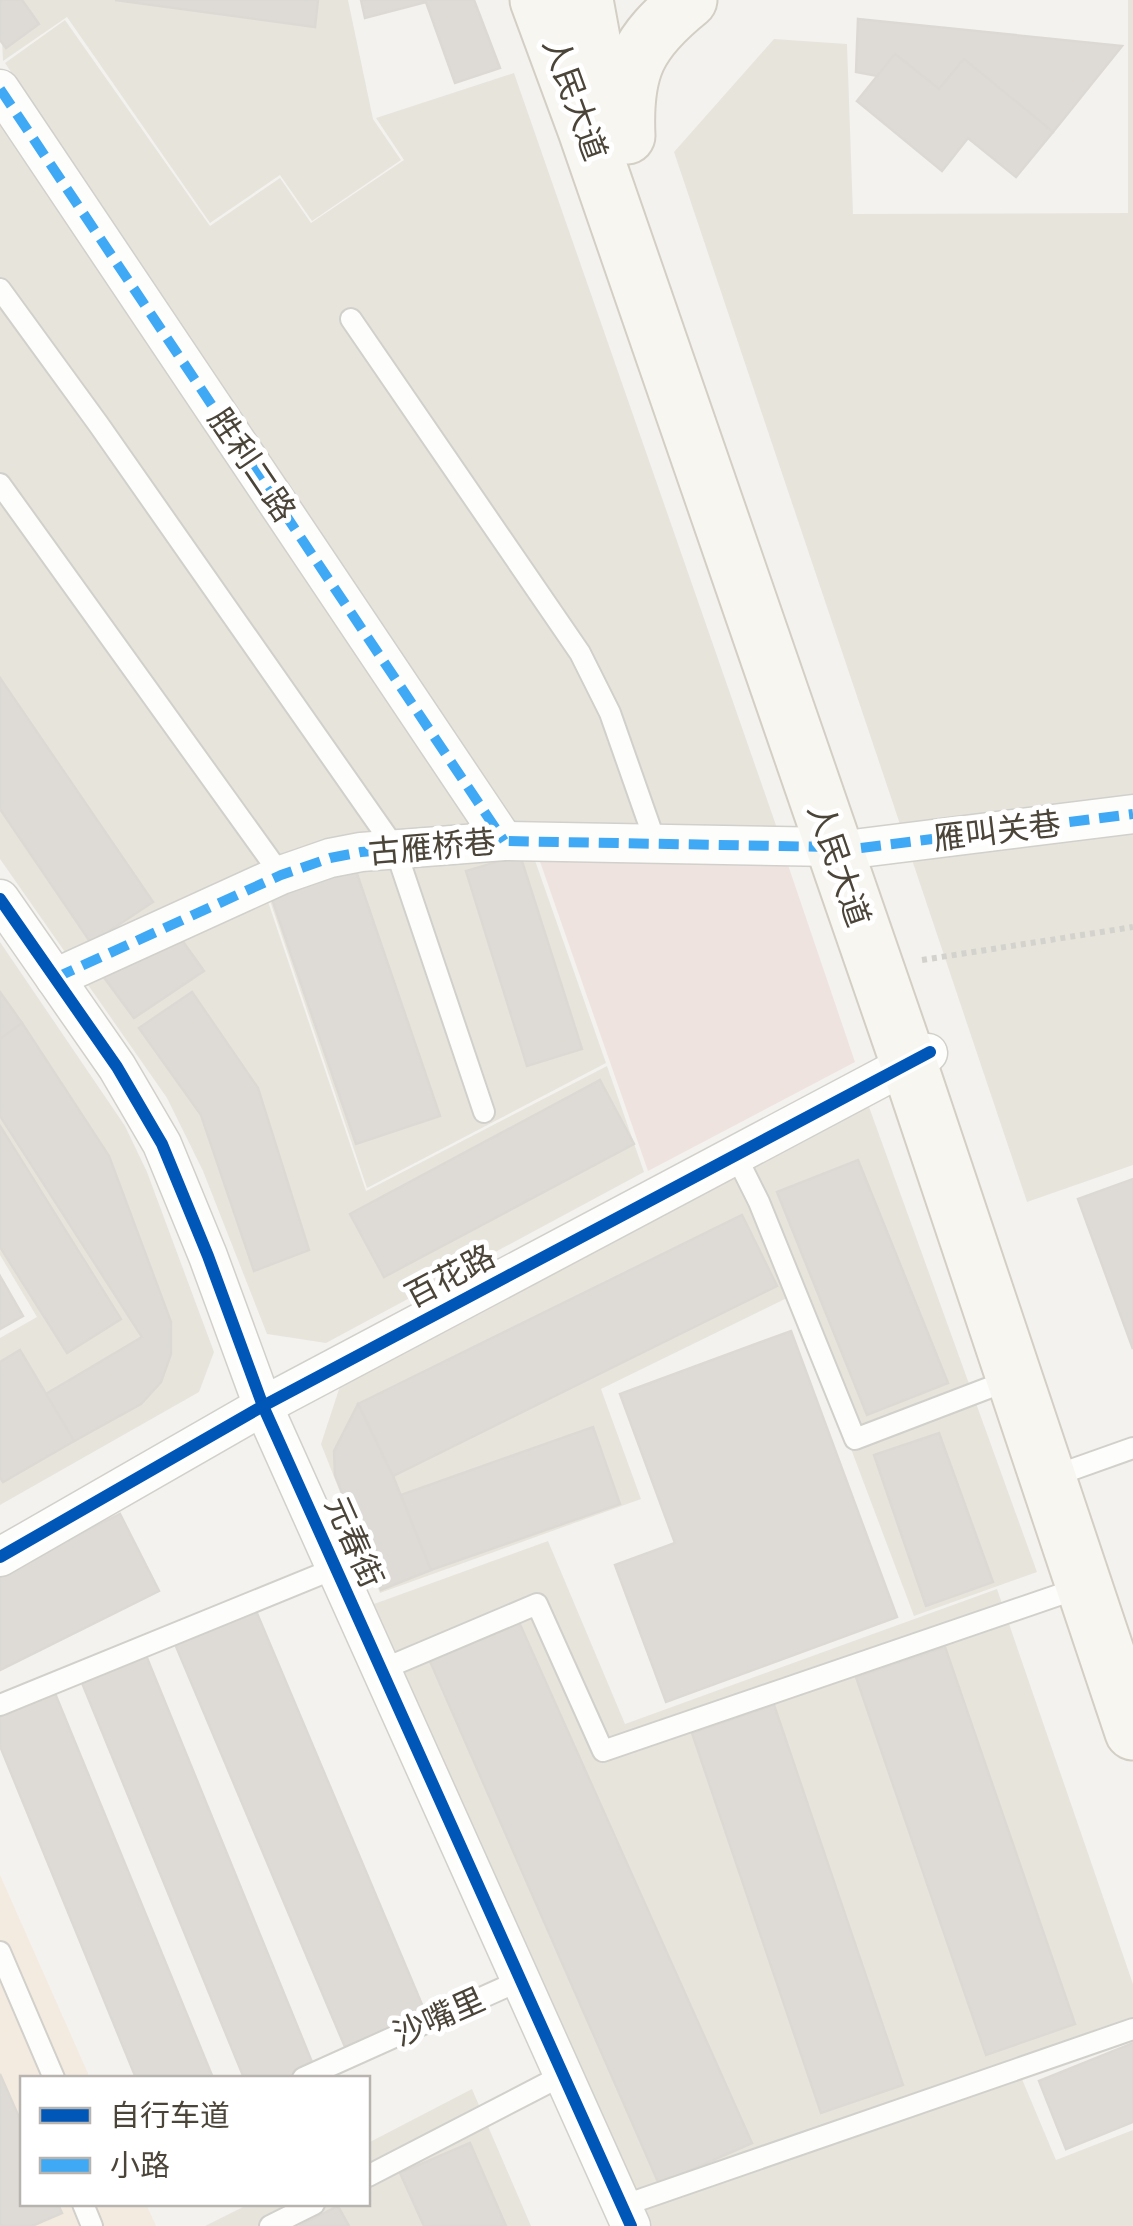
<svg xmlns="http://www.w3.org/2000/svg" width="1133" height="2226" font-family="'Golos Text','Noto Sans SC',sans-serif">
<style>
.residential{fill:#e7e4dc}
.commercial{fill:#f3ebdf}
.medical{fill:#eee3df}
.building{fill:#dedbd6;stroke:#dcd9d4;stroke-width:2.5}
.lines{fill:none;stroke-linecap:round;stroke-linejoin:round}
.lane-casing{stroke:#d2d0cb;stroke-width:24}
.street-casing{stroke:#d2d0cb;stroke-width:41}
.secondary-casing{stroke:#d3cfc5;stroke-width:59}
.path{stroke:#d3d2cc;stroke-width:6;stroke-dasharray:5 5;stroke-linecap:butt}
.lane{stroke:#fdfdfc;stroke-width:20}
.street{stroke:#fdfdfc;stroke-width:38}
.secondary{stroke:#f7f6f1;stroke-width:55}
.quiet{stroke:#3fa9f5;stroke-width:10;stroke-dasharray:20 10;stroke-linecap:butt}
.cycleway-casing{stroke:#fff;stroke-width:19}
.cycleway{stroke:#0057b8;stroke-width:12}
.labels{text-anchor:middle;stroke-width:10;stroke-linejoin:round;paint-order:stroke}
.street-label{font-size:32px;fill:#4b4439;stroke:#fff}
</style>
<rect width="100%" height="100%" fill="#f4f2ee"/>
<g class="residential">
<polygon points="0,0 348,0 373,119 401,160 312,221 280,175 210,223 67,17 3,61"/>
<polygon points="1128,0 1133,0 1133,1165 1027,1202 674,152 774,39 847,44 853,214 1128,213"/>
<polygon points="65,20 210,226 280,178 311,223 404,160 376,118 514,73 778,831 512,823 5,63"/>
<polygon points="0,115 482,834 260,878 366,1191 607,1066 644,1172 326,1343 267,1334 203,1171 167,1098 0,859"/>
<polygon points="531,849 606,1063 367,1188 266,889 323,868"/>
<polygon points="0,942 125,1126 147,1172 214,1352 199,1392 0,1505 0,1338 37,1317 0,1255"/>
<polygon points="868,1104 1037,1572 914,1616 793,1295 601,1389 641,1499 380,1593 321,1444 342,1380"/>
<polygon points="548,1541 625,1724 997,1589 1133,1984 1133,2023 635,2198 374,1604"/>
<polygon points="1019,2072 1056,2160 1133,2130 1133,2226 647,2226 637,2205"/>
<polygon points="472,2089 531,2226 205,2226 249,2204 368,2204 368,2143"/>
</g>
<polygon class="commercial" points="0,1875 90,2078 22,2078 22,2204 146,2204 156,2226 0,2226"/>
<polygon class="medical" points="537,853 785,856 855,1062 648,1171"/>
<g class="building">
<polygon points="0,0 22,0 39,24 6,48 0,40"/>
<polygon points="115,0 318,0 315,27"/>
<polygon points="361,0 474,0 500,68 455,83 426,2 365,18"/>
<polygon points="858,19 1122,46 1053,132 964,59 939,89 895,54 877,76 856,72"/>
<polygon points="895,54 939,89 964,59 1053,132 1016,177 968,138 942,171 857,101"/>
<polygon points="0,678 153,902 91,943 0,809"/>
<polygon points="520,855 582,1049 527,1066 466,871"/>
<polygon points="354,865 440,1116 356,1144 270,893"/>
<polygon points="176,932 204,971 134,1018 97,968"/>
<polygon points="0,992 22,1023 0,1039"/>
<polygon points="192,992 258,1088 309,1250 254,1271 201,1115 139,1028"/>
<polygon points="22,1023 109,1156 171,1322 171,1354 161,1382 141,1404 74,1441 46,1394 142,1337 0,1116 0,1039"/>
<polygon points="600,1080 634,1144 384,1277 350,1214"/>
<polygon points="0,1126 121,1319 67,1353 0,1247"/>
<polygon points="858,1160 948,1383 867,1415 777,1192"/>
<polygon points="1133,1179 1133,1349 1078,1199"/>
<polygon points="742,1215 777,1286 393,1476 358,1404"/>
<polygon points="0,1276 23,1316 0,1329"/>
<polygon points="791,1331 897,1617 666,1702 615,1565 675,1543 620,1394"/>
<polygon points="20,1350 74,1441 3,1482 0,1478 0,1362"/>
<polygon points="358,1404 393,1476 431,1570 381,1590 335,1475 334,1451"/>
<polygon points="593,1427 620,1504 431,1570 401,1495"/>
<polygon points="939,1433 993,1582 926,1606 874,1455"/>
<polygon points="120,1514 159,1591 0,1670 0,1574"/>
<polygon points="256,1611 426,2014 345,2047 175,1644"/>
<polygon points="518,1620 752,2143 659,2184 429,1659"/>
<polygon points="945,1647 1075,2024 986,2055 856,1677"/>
<polygon points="145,1653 314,2067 286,2078 244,2078 80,1678"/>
<polygon points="54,1691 213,2078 136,2078 0,1746 0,1713"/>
<polygon points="774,1705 903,2085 821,2113 692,1733"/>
<polygon points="1133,2043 1133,2122 1066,2149 1039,2081"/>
<polygon points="0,2074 22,2124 22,2204 58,2204 62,2213 32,2226 0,2226"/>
<polygon points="470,2143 506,2226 424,2226 400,2173"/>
<polygon points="338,2206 349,2226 299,2226"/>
</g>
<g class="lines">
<g class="lane-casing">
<g id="lane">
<polyline points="0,289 99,425 395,848 484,1112"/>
<polyline points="351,319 580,653 610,713 656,844"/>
<polyline points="0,484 281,875"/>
<polyline points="736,1156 759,1202 855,1439 1012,1379"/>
<polyline points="1071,1470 1133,1448"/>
<polyline points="381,1670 537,1604 603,1751 1082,1587"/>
<polyline points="0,1705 336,1568"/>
<polyline points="0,1952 54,2078"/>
<polyline points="303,2078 521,1980"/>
<polyline points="368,2176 563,2075"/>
<polyline points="83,2204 92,2226"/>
<polyline points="622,2206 1133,2029"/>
<polyline points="270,2226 314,2204"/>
</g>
</g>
<g class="street-casing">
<g id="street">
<polyline points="0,89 504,841"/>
<polyline points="861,848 1133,814"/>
<polyline points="0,899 117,1067 162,1144 208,1256 263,1406 631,2226"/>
<polyline points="55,978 281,875 330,858 361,852 504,841 833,847"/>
<polyline points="0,1557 263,1406 928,1053"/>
</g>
</g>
<g class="secondary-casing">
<g id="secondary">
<polyline points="538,0 586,130 909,1064 1133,1732"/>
<polyline points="585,0 603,98"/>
<path d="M627 136C624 70 637 42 689 0"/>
</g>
</g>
<polyline class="path" points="922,960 1133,927"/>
<use href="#lane" class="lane"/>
<use href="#street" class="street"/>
<use href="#secondary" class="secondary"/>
<g class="quiet">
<polyline points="0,89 504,841"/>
<polyline points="861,848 1133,814"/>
<polyline points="55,978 281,875 330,858 361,852 504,841 833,847"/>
</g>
<g class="cycleway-casing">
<g id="cycleway">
<polyline points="0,899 117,1067 162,1144 208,1256 263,1406 631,2226"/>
<polyline points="0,1557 263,1406 930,1052"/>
</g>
</g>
<use href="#cycleway" class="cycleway"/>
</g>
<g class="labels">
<g class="street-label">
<text transform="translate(575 99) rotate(70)" y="11">人民大道</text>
<text transform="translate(252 465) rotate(56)" y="11">胜利二路</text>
<text transform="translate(997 831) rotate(-7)" y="11">雁叫关巷</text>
<text transform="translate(432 847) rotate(-5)" y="11">古雁桥巷</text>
<text transform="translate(839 865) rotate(71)" y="11">人民大道</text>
<text transform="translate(450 1276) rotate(-28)" y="11">百花路</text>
<text transform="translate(354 1542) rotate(66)" y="11">元春街</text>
<text transform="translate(439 2017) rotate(-24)" y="11">沙嘴里</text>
</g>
</g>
<rect x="20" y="2076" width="350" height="130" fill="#ffffff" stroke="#b7b4b0" stroke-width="2.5"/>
<rect x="40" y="2108" width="50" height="15" fill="#0057b8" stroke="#b7b4b0" stroke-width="2.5"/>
<text x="110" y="2126" font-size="30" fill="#4b4439">自行车道</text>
<rect x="40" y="2158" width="50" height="15" fill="#3fa9f5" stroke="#b7b4b0" stroke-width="2.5"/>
<text x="110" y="2176" font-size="30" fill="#4b4439">小路</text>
</svg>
